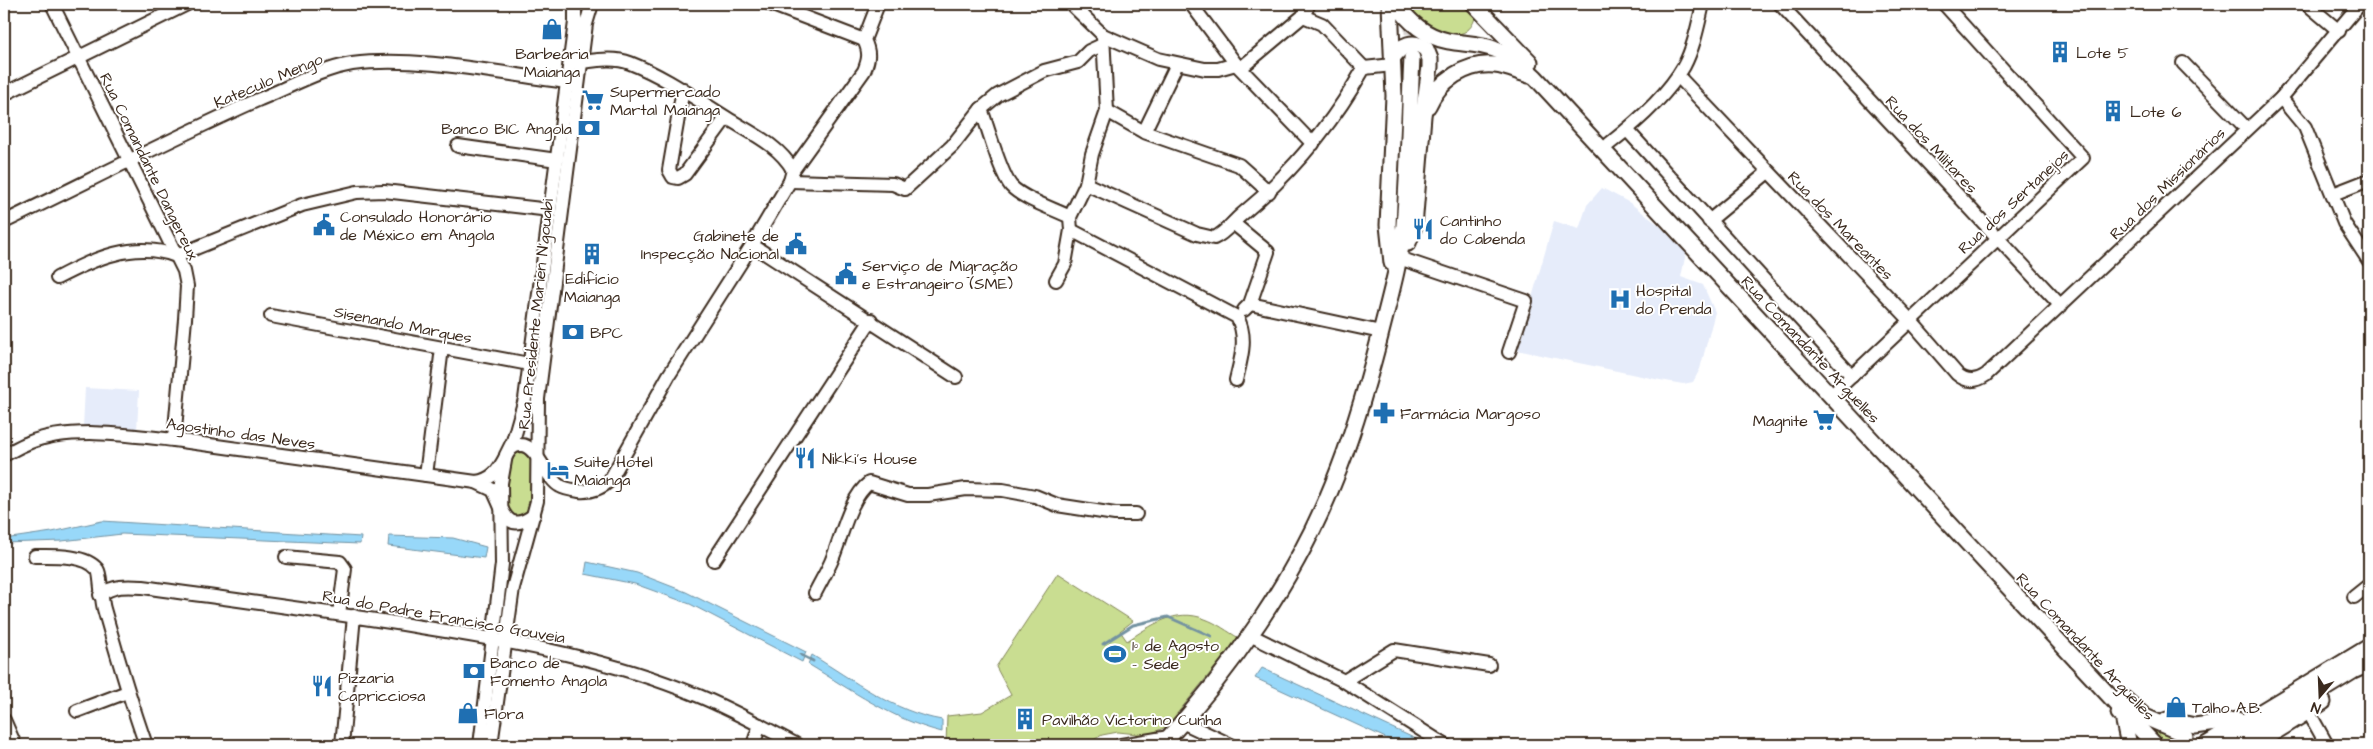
<svg xmlns="http://www.w3.org/2000/svg" width="2373" height="749" font-family="'Architects Daughter',sans-serif">
<style>
.built{fill:#e6ecfa}
.green{fill:#c9dd91;stroke:#828458}
.water{fill:#98d8f9;stroke:#7392a1}
.lines{fill:none;stroke-linecap:round;stroke-linejoin:round}
.stream{stroke:#7392a1;stroke-width:3}
.major-tunnel{stroke:#d8d4d2;stroke-width:15;stroke-dasharray:15 8;stroke-linecap:butt}
.minor-casing{stroke:#3b2a1e;stroke-width:16}
.major-casing{stroke:#3b2a1e;stroke-width:19}
.minor{stroke:#fff;stroke-width:12}
.major{stroke:#fff;stroke-width:15}
.labels{text-anchor:middle;stroke-width:4;stroke-linejoin:round;paint-order:stroke}
.poi-label{font-size:16px;fill:#3b2a1e;stroke:#fff;text-anchor:start}
.street-label{font-size:16px;fill:#3b2a1e;stroke:#fff}
</style>
<rect width="100%" height="100%" fill="#fff"/>
<filter id="ink" filterUnits="userSpaceOnUse"><feTurbulence type="fractalNoise" baseFrequency=".02" numOctaves="2"/><feDisplacementMap in="SourceGraphic" scale="10" xChannelSelector="R" yChannelSelector="G"/><feConvolveMatrix kernelMatrix="1 2 1 2 8 2 1 2 1" color-interpolation-filters="sRGB"/></filter>
<g filter="url(#ink)">
<g class="built">
<polygon points="1602,188 1630,203 1660,226 1686,253 1681,277 1703,285 1715,312 1700,369 1693,382 1683,384 1660,380 1517,350 1554,221 1579,229 1587,205"/>
<polygon points="85,388 139,391 137,430 83,427"/>
</g>
<g class="green">
<path d="M1403 4H1464L1471 10 1475 18C1468 43 1440 35 1423 23 1416 18 1409 10 1403 4Z"/>
<path d="M516 453C533 450 536 473 536 485 535 495 530 506 527 516L513 518C501 496 505 479 512 456Z"/>
<path d="M1058 573 1133 621 1120 631 1127 641C1150 626 1176 607 1205 619 1217 623 1228 632 1239 638L1166 727 1147 735 1118 732 1102 735 1085 745H946L947 716 982 712 1011 695 996 667Z"/>
<polygon points="2149,727 2179,738 2178,745 2168,745"/>
</g>
<g class="water">
<polygon points="102,521 361,537 360,544 122,534 62,541 4,543 4,539 52,532"/>
<polygon points="389,536 453,538 486,547 484,558 388,546"/>
<polygon points="587,562 637,573 686,592 806,652 802,662 690,604 635,584 585,574"/>
<path d="M812 655C853 680 894 712 942 720V732C893 720 851 690 808 664Z"/>
<polygon points="1262,668 1429,745 1401,745 1255,678"/>
</g>
<g class="lines">
<g class="stream">
<polyline points="1103,644 1133,625 1168,617 1211,636"/>
<polyline points="801,655 813,661"/>
</g>
<polyline class="major-tunnel" points="1412,57 1412,8"/>
<g class="minor-casing">
<g id="minor">
<polyline points="52,4 184,271 187,286 185,319 174,440"/>
<polyline points="770,4 864,40"/>
<polyline points="1071,4 1103,35 1158,59 1205,69 1218,69 1236,64"/>
<polyline points="1191,4 1236,64 1313,144"/>
<polyline points="1780,4 2061,306"/>
<polyline points="2307,4 2339,31"/>
<polyline points="1303,16 1322,24 1364,68"/>
<path d="M581 62C597 60 615 57 630 63 666 77 696 99 727 118 751 133 779 145 793 170"/>
<polyline points="2183,63 2247,129"/>
<polyline points="1241,68 1303,16 1309,4"/>
<path d="M1678 76 1910 320 1957 374C1966 382 1976 382 1986 375L2281 98 2360 4"/>
<polyline points="683,89 669,170 673,177 678,178 685,174 726,118"/>
<polyline points="4,94 187,4"/>
<polyline points="2281,98 2305,127 2344,223 2369,261"/>
<path d="M981 109C988 127 1000 173 1011 186 1023 199 1054 209 1070 217"/>
<polyline points="1107,111 1144,132 1239,165 1269,192"/>
<polyline points="1627,130 1852,376"/>
<polyline points="1144,132 1177,64"/>
<path d="M1609 144C1636 123 1667 96 1684 66 1694 47 1698 25 1703 4"/>
<polyline points="458,146 557,160"/>
<polyline points="790,181 893,184 905,189 952,146 981,109 998,95 1044,71 1078,62 1089,51 1102,45"/>
<path d="M1086 184 1197 234 1214 238C1224 234 1232 223 1240 216 1291 174 1332 125 1364 68L1393 65"/>
<polyline points="2333,194 2369,180"/>
<polyline points="1709,221 1768,172"/>
<path d="M4 222C89 181 174 137 260 99 290 87 321 69 352 64 417 55 502 74 567 82"/>
<polyline points="1233,223 1268,252 1250,304 1244,310"/>
<path d="M1071 230 1237 317C1248 337 1241 359 1236 380"/>
<polyline points="752,245 956,377"/>
<polyline points="1402,259 1526,301 1509,352"/>
<path d="M57 278C93 259 135 240 176 256L302 205 357 192 384 191 550 210"/>
<polyline points="1056,280 1065,264 1071,230 1070,217 1086,184 1092,154 1107,111 1103,35"/>
<polyline points="1250,304 1381,332"/>
<polyline points="271,316 529,364"/>
<polyline points="1837,390 2083,158 1944,4"/>
<path d="M4 455C12 451 20 446 28 443 69 426 131 435 174 440L476 482 493 490C503 508 505 536 534 515"/>
<polyline points="426,475 442,348"/>
<path d="M476 482C507 478 502 444 521 445 537 445 546 479 560 486 565 489 573 490 579 491 592 492 601 489 610 480L669 375 752 245 790 181 793 170 864 71C869 59 870 52 864 40L878 4"/>
<path d="M35 556C52 556 85 554 97 569 101 573 101 600 104 609 117 655 130 700 146 745"/>
<polyline points="286,557 340,562 345,569 339,614"/>
<polyline points="714,560 871,320"/>
<path d="M815 593C820 583 826 573 831 562 841 540 849 498 869 483L908 495H928L966 489 1003 490 1035 496 1057 505 1115 514H1136"/>
<path d="M100 595C114 585 127 586 143 587 236 600 328 612 421 627 516 642 610 659 699 696 733 710 765 728 797 745"/>
<polyline points="2354,597 2369,585"/>
<polyline points="1250,635 1344,681 1445,745"/>
<polyline points="1344,681 1394,650 1489,665"/>
<polyline points="77,711 127,692"/>
<polyline points="2308,711 2327,745"/>
<polyline points="4,720 15,745"/>
<polyline points="1182,722 1231,745"/>
<polyline points="342,745 354,616"/>
<polyline points="480,745 502,564 501,483 506,455 513,441 525,399 575,22 575,4"/>
<polyline points="491,745 513,588 537,501 538,399 586,24 592,4"/>
<polyline points="753,745 760,725"/>
<polyline points="1121,745 1169,737"/>
</g>
</g>
<g class="major-casing">
<g id="major">
<polyline points="1390,4 1394,96 1388,225 1392,263"/>
<path d="M1397 4C1408 22 1427 37 1448 41 1464 44 1479 43 1494 49 1511 55 1522 65 1535 77L2155 745"/>
<polyline points="1474,4 1530,62"/>
<path d="M1393 57C1402 45 1413 39 1426 49L1430 59V67L1423 116 1414 227 1408 243"/>
<path d="M1428 106C1439 81 1466 62 1495 65 1507 66 1518 72 1529 75"/>
<polyline points="2122,697 2145,717 2180,732 2185,737 2185,745"/>
<polyline points="2119,713 2123,717 2129,745"/>
<polyline points="2167,720 2195,726 2238,720"/>
<path d="M1162 745C1231 670 1295 579 1333 484 1353 436 1367 386 1380 336 1389 300 1400 262 1404 225 1409 170 1409 114 1412 58"/>
<polyline points="2206,745 2369,647"/>
<polyline points="2233,745 2353,671 2369,664"/>
<polyline points="2254,745 2323,702"/>
</g>
</g>
<use href="#minor" class="minor"/>
<use href="#major" class="major"/>
</g>
</g>
<defs>
<g id="shop-bare" transform="scale(1.725)"><path d="M-5-2.5h2.3a2.7 3.5 0 0 1 5.4 0H5L5.5 6h-11ZM-1.5-2.5h3a1.5 2.3 0 0 0-3 0Z" fill="#1f6fb2" stroke="#fff" stroke-width="2.5" paint-order="stroke"/></g>
<g id="building-bare" transform="scale(1.725)"><path d="M-4-6H4V6H1V3H-1V6H-4ZM-2.5-4.3h1.7v1.8h-1.7ZM.8-4.3h1.7v1.8H.8ZM-2.5-1h1.7V.8h-1.7ZM.8-1h1.7V.8H.8Z" fill="#1f6fb2" stroke="#fff" stroke-width="2.5" paint-order="stroke"/></g>
<g id="supermarket-bare" transform="scale(1.725)"><path d="M-6-5.5h2.5l.6 2H6L4.5 2H-2.5L-4.4-4H-6ZM-1.5 3.2a1.3 1.3 0 1 0 .1 0ZM3 3.2a1.3 1.3 0 1 0 .1 0Z" fill="#1f6fb2" stroke="#fff" stroke-width="2.5" paint-order="stroke"/></g>
<g id="bank-bare" transform="scale(1.725)"><path d="M-6-4H6V4H-6ZM0-2.3a2.3 2.3 0 1 0 0 4.6a2.3 2.3 0 1 0 0-4.6Z" fill="#1f6fb2" stroke="#fff" stroke-width="2.5" paint-order="stroke"/></g>
<g id="civic-bare" transform="scale(1.725)"><path d="M-.6-6.5H3V-4.5H.6V-3L4-1V1h2V6H-6V1h2V-1L-.6-3ZM-1.2 2.5V6h2.4V2.5Z" fill="#1f6fb2" stroke="#fff" stroke-width="2.5" paint-order="stroke"/></g>
<g id="restaurant-bare" transform="scale(1.725)"><path d="M-5-6h1v4h1v-4h1v4h1v-4h1v5L-1.5 .5V6h-2V.5L-5-1ZM5-6V6H3V1.5H1.5Q1.5-4 5-6Z" fill="#1f6fb2" stroke="#fff" stroke-width="2.5" paint-order="stroke"/></g>
<g id="hospital-bare" transform="scale(1.725)"><path d="M-5-5h3v3.5h4V-5h3V5h-3V1.5h-4V5h-3Z" fill="#1f6fb2" stroke="#fff" stroke-width="2.5" paint-order="stroke"/></g>
<g id="pharmacy-bare" transform="scale(1.725)"><path d="M-2-6h4v4h4v4h-4v4h-4v-4h-4v-4h4Z" fill="#1f6fb2" stroke="#fff" stroke-width="2.5" paint-order="stroke"/></g>
<g id="hotel-bare" transform="scale(1.725)"><path d="M-6-4.5h1.5V1H6V5H4.5V3h-9V5H-6ZM-4 0a1.8 1.8 0 1 1 3.6 0ZM.5 0V-2.5h3Q6-2.5 6 0Z" fill="#1f6fb2" stroke="#fff" stroke-width="2.5" paint-order="stroke"/></g>
<g id="stadium-bare" transform="scale(1.725)"><path d="M0-5a6.5 5 0 1 0 0 10a6.5 5 0 1 0 0-10ZM-3.5-1.8h7v3.6h-7Z" fill="#1f6fb2" stroke="#fff" stroke-width="2.5" paint-order="stroke"/></g>
</defs>
<g fill-rule="evenodd">
<use href="#shop-bare" x="552" y="29"/>
<use href="#building-bare" x="2060" y="52"/>
<use href="#supermarket-bare" x="593" y="100"/>
<use href="#building-bare" x="2113" y="111"/>
<use href="#bank-bare" x="589" y="128"/>
<use href="#civic-bare" x="324" y="225"/>
<use href="#restaurant-bare" x="1423" y="229"/>
<use href="#civic-bare" x="796" y="244"/>
<use href="#building-bare" x="592" y="254"/>
<use href="#civic-bare" x="846" y="274"/>
<use href="#hospital-bare" x="1620" y="299"/>
<use href="#bank-bare" x="573" y="332"/>
<use href="#pharmacy-bare" x="1384" y="413"/>
<use href="#supermarket-bare" x="1824" y="420"/>
<use href="#restaurant-bare" x="805" y="458"/>
<use href="#hotel-bare" x="558" y="470"/>
<use href="#stadium-bare" x="1115" y="654"/>
<use href="#bank-bare" x="474" y="671"/>
<use href="#restaurant-bare" x="322" y="686"/>
<use href="#shop-bare" x="2176" y="707"/>
<use href="#shop-bare" x="468" y="713"/>
<use href="#building-bare" x="1025" y="719"/>
</g>
<g class="labels">
<g class="poi-label">
<text x="2076" y="58">Lote 5</text>
<text x="552" y="59" text-anchor="middle">Barbearia<tspan x="552" dy="18">Maianga</tspan></text>
<text x="610" y="97">Supermercado<tspan x="610" dy="18">Martal Maianga</tspan></text>
<text x="2130" y="117">Lote 6</text>
<text x="572" y="134" text-anchor="end">Banco BIC Angola</text>
<text x="340" y="222">Consulado Honorário<tspan x="340" dy="18">de México em Angola</tspan></text>
<text x="1440" y="226">Cantinho<tspan x="1440" dy="18">do Cabenda</tspan></text>
<text x="779" y="241" text-anchor="end">Gabinete de<tspan x="779" dy="18">Inspecção Nacional</tspan></text>
<text x="862" y="271">Serviço de Migração<tspan x="862" dy="18">e Estrangeiro (SME)</tspan></text>
<text x="592" y="284" text-anchor="middle">Edifício<tspan x="592" dy="18">Maianga</tspan></text>
<text x="1636" y="296">Hospital<tspan x="1636" dy="18">do Prenda</tspan></text>
<text x="590" y="338">BPC</text>
<text x="1400" y="419">Farmácia Margoso</text>
<text x="1808" y="426" text-anchor="end">Magnite</text>
<text x="822" y="464">Nikki's House</text>
<text x="574" y="467">Suite Hotel<tspan x="574" dy="18">Maianga</tspan></text>
<text x="1132" y="651">1º de Agosto<tspan x="1132" dy="18">- Sede</tspan></text>
<text x="490" y="668">Banco de<tspan x="490" dy="18">Fomento Angola</tspan></text>
<text x="338" y="683">Pizzaria<tspan x="338" dy="18">Capricciosa</tspan></text>
<text x="2192" y="713">Talho A.B.</text>
<text x="484" y="719">Flora</text>
<text x="1042" y="725">Pavilhão Victorino Cunha</text>
</g>
<g class="street-label">
<text transform="translate(268 80) rotate(-23)" y="6">Kateculo Mengo</text>
<text transform="translate(1932 144) rotate(47)" y="6">Rua dos Militares</text>
<text transform="translate(150 166) rotate(64)" y="6">Rua Comandante Dangereux</text>
<text transform="translate(2167 183) rotate(-44)" y="6">Rua dos Missionários</text>
<text transform="translate(2013 201) rotate(-43)" y="6">Rua dos Sertanejos</text>
<text transform="translate(1841 225) rotate(46)" y="6">Rua dos Mareantes</text>
<text transform="translate(535 314) rotate(-84)" y="6">Rua Presidente Marien N'gouabi</text>
<text transform="translate(403 324) rotate(11)" y="6">Sisenando Marques</text>
<text transform="translate(1811 349) rotate(47)" y="6">Rua Comandante Arguelles</text>
<text transform="translate(241 433) rotate(8)" y="6">Agostinho das Neves</text>
<text transform="translate(444 616) rotate(10)" y="6">Rua do Padre Francisco Gouveia</text>
<text transform="translate(2086 646) rotate(47)" y="6">Rua Comandante Arguelles</text>
</g>
</g>
<rect width="2373" height="749" fill="none" stroke="#fff" stroke-width="20"/>
<rect x="10" y="10" width="2353" height="729" fill="none" stroke="#3b2a1e" stroke-width="2" filter="url(#ink)"/>
<g transform="translate(2320 696) rotate(199)" stroke="#ffffff" stroke-width="4" paint-order="stroke">
<path d="M0-4L9 19L0 12L-9 19Z" fill="#3b2a1e"/>
<text y="-8" font-size="14" font-weight="bold" text-anchor="middle" fill="#3b2a1e">N</text>
</g>
</svg>
